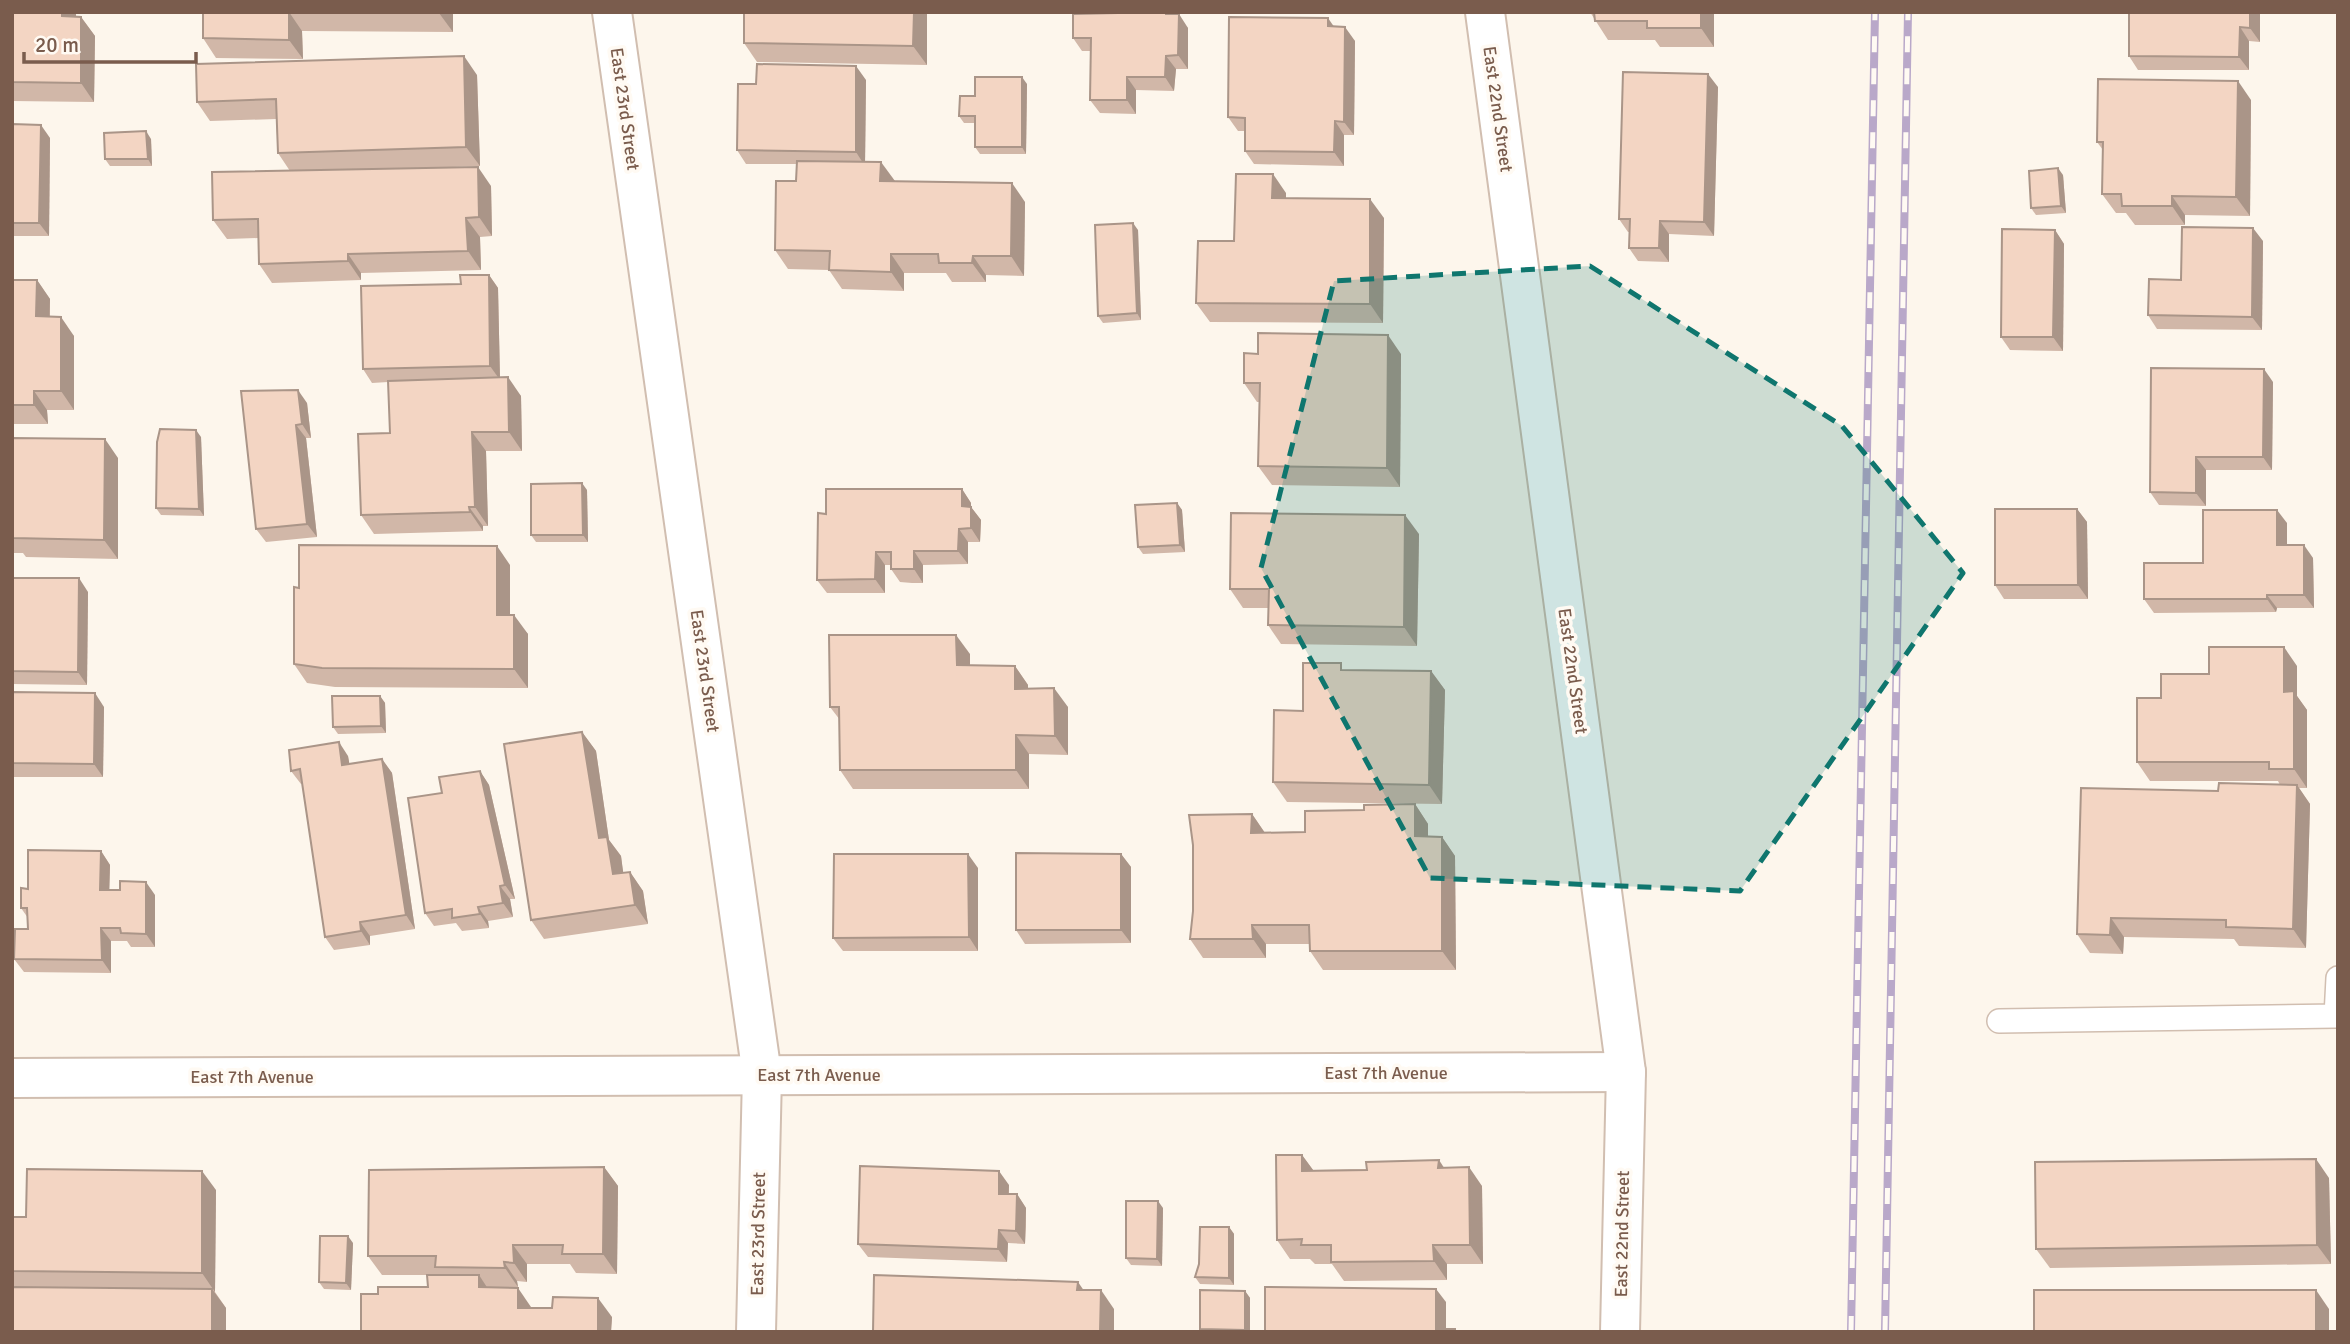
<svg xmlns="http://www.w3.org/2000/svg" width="2350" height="1344" font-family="Signika,sans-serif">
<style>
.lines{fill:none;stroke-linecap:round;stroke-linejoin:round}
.service-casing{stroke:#d1beb0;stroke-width:26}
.minor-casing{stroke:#d1beb0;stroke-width:42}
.service{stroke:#fff;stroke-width:23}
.minor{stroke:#fff;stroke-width:38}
.rail-casing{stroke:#b9a8c9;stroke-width:8}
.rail{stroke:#fffaf3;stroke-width:5;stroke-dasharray:16;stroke-linecap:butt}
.wall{fill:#d1b7a8}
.shaded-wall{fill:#aa9588}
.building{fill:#f3d5c3;stroke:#aa9588;stroke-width:2}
.marked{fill:#0f766e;fill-opacity:0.2;stroke:#0f766e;stroke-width:5;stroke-dasharray:14 9;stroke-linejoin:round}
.labels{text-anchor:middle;stroke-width:7;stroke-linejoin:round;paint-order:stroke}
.street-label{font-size:18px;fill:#7a5c4d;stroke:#fffaf3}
</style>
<rect width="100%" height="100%" fill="#fdf6ec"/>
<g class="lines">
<g class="service-casing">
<polyline id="service" points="1999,1021 2336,1016 2338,978"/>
</g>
<g class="minor-casing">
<g id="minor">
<polyline points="612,12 762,1075 756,1332"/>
<polyline points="1485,12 1626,1072 1620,1332"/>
<polyline points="12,1078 1626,1072"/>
</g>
</g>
<use href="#service" class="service"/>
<use href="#minor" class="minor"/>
<g class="rail-casing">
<g id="rail">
<polyline points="1851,1332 1875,12"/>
<polyline points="1885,1332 1908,12"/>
</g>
</g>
<use href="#rail" class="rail"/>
</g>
<g class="wall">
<polygon points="12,12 75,12 76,17 81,17 95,36 94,102 12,101"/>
<polygon points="203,12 453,12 453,32 302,31 303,59 216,58 203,38"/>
<polygon points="744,12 927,12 927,65 757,62 744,43"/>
<polygon points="1117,12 1168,12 1188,28 1188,69 1176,69 1174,91 1136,90 1136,114 1100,113 1090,100 1091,51 1082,51 1073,38 1117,13"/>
<polygon points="1590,12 1714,12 1714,47 1660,47 1655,40 1608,40"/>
<polygon points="2129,12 2260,12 2260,42 2249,41 2249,70 2138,70 2129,56"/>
<polygon points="1334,26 1355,41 1354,135 1344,135 1344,166 1254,164 1245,151 1245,131 1238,131 1228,117"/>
<polygon points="477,75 480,166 398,169 491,186 492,236 480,237 481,270 361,273 361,280 272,283 259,264 258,238 227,239 213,220 290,171 278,153 276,119 210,121 197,102"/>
<polygon points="866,80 865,162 895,181 1025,202 1024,276 986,275 986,282 952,282 946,273 904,273 904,291 842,289 829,270 788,269 775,250 796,181 797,164 746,164 737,150 756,84"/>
<polygon points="1027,84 1026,154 980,154 975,147 975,123 964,123 959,116 975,96"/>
<polygon points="1718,87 1714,236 1669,234 1669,262 1638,261 1629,248 1630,232 1628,232 1619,219"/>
<polygon points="2251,100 2250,216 2185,215 2185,225 2135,225 2126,213 2116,213 2102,194 2103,150 2097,142"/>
<polygon points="12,124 50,138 49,236 12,236"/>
<polygon points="151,139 152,166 110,166 105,159"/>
<polygon points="2063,175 2066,213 2036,215 2031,208"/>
<polygon points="1286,193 1286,198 1384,218 1383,323 1210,322 1196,303 1234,241"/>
<polygon points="1138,230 1141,320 1103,323 1098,316"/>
<polygon points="2055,230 2064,244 2063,351 2010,350 2001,337"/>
<polygon points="2263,241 2262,330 2157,329 2148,315 2181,280"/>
<polygon points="489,275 498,288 500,378 521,396 522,451 486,451 488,526 483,526 483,531 374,534 361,515 390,433 388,382 372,383 363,369 461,284"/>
<polygon points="12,280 37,280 50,299 50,317 74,336 74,410 47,410 48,424 12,424"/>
<polygon points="1258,354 1401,354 1400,487 1272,485 1258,466 1259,402 1257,402 1244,383"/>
<polygon points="2273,382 2272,470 2206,470 2206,506 2159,505 2150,492"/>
<polygon points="241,391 307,403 311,438 306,438 317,537 266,542 256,529"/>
<polygon points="201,437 204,516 161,515 156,508"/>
<polygon points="12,438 118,458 118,559 26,557 23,553 12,553"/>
<polygon points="962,489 971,503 971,507 981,520 980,542 968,542 968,564 923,565 923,583 912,583 900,582 891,569 891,565 885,565 885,593 827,593 817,580 826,514"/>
<polygon points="587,490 588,542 536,542 531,535"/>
<polygon points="1177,503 1182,510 1185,552 1143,554 1138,547"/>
<polygon points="2077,509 2087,522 2088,599 2004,599 1995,585"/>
<polygon points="2287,523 2287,545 2313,558 2314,608 2277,608 2276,612 2154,613 2144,599 2203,563"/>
<polygon points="1419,534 1417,646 1281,644 1268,625 1269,608 1243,608 1230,589"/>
<polygon points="510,565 510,615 528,634 528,688 335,687 307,683 294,664 299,588"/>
<polygon points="12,578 88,592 87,685 12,684"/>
<polygon points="970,654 970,665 1015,666 1028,685 1028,689 1068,707 1068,755 1029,754 1029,789 853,789 840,770 840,720 830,707"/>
<polygon points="2297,666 2297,696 2307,710 2307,788 2299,788 2310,804 2306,948 2239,946 2234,939 2124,937 2123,954 2090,953 2077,934 2218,791 2280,785 2278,781 2150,781 2137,762 2161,698 2209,674"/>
<polygon points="1346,670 1431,671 1445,690 1442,804 1287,802 1273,782 1303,711"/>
<polygon points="12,692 104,707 103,777 12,777"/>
<polygon points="380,696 385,703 386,733 338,734 333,727"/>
<polygon points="582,732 596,751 609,840 621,856 623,873 630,872 643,891 648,924 544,939 531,920"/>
<polygon points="348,756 349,764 382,759 392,773 415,929 370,936 370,945 334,950 325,937 302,784 301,784 291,771"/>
<polygon points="480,771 489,785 515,899 510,899 513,917 488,921 489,928 462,931 456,923 434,926 425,913 442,793"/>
<polygon points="1415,804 1428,824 1428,837 1442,837 1455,856 1456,970 1323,970 1310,951 1310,944 1266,944 1266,958 1203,958 1190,939 1193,911 1193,845 1252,814 1265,833 1305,832 1364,810"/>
<polygon points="101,851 110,865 109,890 155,895 155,947 131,947 127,941 111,941 111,973 24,972 14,959 28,929 28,918 21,908 28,889"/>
<polygon points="1121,854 1131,867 1131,943 1025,944 1016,930"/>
<polygon points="978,868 978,951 843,951 833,938"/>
<polygon points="1302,1155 1313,1170 1444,1168 1482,1186 1483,1264 1447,1264 1447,1280 1344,1281 1332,1264 1315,1264 1310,1259 1290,1259 1277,1240"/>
<polygon points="604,1167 618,1186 617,1274 576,1273 570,1264 527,1264 527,1282 517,1281 518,1287 487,1287 531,1308 612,1317 611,1332 361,1332 378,1294 428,1287 441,1275 382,1275 368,1256"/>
<polygon points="2329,1178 2331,1264 2050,1268 2036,1249"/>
<polygon points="1009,1185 1009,1194 1017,1194 1026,1208 1026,1226 1025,1244 1008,1243 1007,1262 868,1257 858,1244"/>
<polygon points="216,1190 215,1292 226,1308 15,1287 12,1284 12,1217 26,1217"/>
<polygon points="1163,1208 1162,1266 1131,1265 1126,1258"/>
<polygon points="1229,1227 1234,1234 1234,1285 1200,1284 1195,1277"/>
<polygon points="353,1243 351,1290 324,1289 319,1282"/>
<polygon points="1245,1291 1250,1298 1250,1332 1202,1332 1200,1329"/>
</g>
<g class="shaded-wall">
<polygon points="62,12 75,12 76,13 76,36 62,16"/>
<polygon points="289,12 302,31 303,59 289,40"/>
<polygon points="439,12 453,12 453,32 439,13"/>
<polygon points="914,12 927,13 927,65 913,46"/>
<polygon points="1701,12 1714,12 1714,47 1701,28"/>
<polygon points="2250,12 2260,12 2260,42 2250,28"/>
<polygon points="1179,14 1188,28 1188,69 1178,55"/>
<polygon points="81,17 95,36 94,102 81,83"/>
<polygon points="1328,18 1337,31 1328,26"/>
<polygon points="1345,27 1355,41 1354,135 1344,122"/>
<polygon points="2240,27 2249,41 2249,70 2239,57"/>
<polygon points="464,56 477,75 480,166 466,147"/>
<polygon points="1166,56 1176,69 1174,91 1165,77"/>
<polygon points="856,66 866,80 865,166 856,152"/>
<polygon points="1708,74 1718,87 1714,236 1704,222"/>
<polygon points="1022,77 1027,84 1026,154 1022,147"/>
<polygon points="1127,77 1136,90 1136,114 1127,100"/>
<polygon points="2238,81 2251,100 2250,216 2236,197"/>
<polygon points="1335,121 1344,135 1344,166 1334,152"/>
<polygon points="41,125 50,138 49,236 39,223"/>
<polygon points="146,131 151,139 152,166 148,159"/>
<polygon points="881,162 895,181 880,181"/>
<polygon points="478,167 491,186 492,236 479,217"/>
<polygon points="2058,168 2063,175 2066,213 2061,206"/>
<polygon points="1273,174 1286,193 1286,217 1272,198"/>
<polygon points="1012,183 1025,202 1024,276 1011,256"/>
<polygon points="2172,196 2185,215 2185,225 2172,206"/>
<polygon points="1370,199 1384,218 1383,323 1370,304"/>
<polygon points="466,218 480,237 481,270 468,251"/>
<polygon points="1660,221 1669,234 1669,262 1659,248"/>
<polygon points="1133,223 1138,230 1141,320 1137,313"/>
<polygon points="2253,228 2263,241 2262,330 2252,317"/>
<polygon points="2055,230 2064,244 2063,351 2053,337"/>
<polygon points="348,254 361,273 361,280 348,261"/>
<polygon points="891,254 904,273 904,291 891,272"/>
<polygon points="973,256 986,275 986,282 972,263"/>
<polygon points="489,275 498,288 500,380 490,366"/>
<polygon points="37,280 50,299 49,336 36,316"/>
<polygon points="61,317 74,336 74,410 61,391"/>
<polygon points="1388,335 1401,354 1400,487 1387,468"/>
<polygon points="2264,369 2273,382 2272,470 2263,457"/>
<polygon points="508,377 521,396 522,451 509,432"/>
<polygon points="298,390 307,403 311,438 302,424"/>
<polygon points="34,391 47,410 48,424 34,405"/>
<polygon points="296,425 306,438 317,537 307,524"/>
<polygon points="196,430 201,437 204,516 199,509"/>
<polygon points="472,432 486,451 488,526 475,507"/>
<polygon points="105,439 118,458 118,559 104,540"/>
<polygon points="2196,457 2206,470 2206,506 2196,493"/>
<polygon points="582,483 587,490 588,542 583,535"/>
<polygon points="962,489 971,503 971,511 971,507 981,520 980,542 971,528 962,506"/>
<polygon points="1177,503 1182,510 1185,552 1180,545"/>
<polygon points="469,507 483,526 483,531 470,512"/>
<polygon points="2077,509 2087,522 2088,599 2078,585"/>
<polygon points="2277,510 2287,523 2287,559 2277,545"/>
<polygon points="1405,515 1419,534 1417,646 1404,627"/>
<polygon points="959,529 968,542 968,564 958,551"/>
<polygon points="2304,545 2313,558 2314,608 2304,595"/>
<polygon points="497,546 510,565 510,634 497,615"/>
<polygon points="914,551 923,565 923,583 914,569"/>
<polygon points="876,552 885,565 885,593 875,579"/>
<polygon points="79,578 88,592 87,685 78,672"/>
<polygon points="2267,595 2277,608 2276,612 2267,599"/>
<polygon points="514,615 528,634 528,688 514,669"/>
<polygon points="956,635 970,654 970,684 957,665"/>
<polygon points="2284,647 2297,666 2297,696 2307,710 2307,788 2294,769 2284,692"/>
<polygon points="1015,666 1028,685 1028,708 1015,689"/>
<polygon points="1431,671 1445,690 1442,804 1429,785"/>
<polygon points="1054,688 1068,707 1068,755 1055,736"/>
<polygon points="95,693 104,707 103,777 94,764"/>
<polygon points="380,696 385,703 386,733 381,726"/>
<polygon points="582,732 596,751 609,840 621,856 626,893 613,874 599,838"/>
<polygon points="1016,735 1029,754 1029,789 1016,770"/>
<polygon points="339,742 348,756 352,778 342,765"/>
<polygon points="382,759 392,773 415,929 406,915"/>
<polygon points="480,771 489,785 515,899 505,885"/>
<polygon points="2297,785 2310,804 2306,948 2293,929"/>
<polygon points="1415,804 1428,824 1428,855 1415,836"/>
<polygon points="1252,814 1265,833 1251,833"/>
<polygon points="1442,837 1455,856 1456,970 1442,951"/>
<polygon points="101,851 110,865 109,903 100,890"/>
<polygon points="968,854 978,868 978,951 969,937"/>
<polygon points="1121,854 1131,867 1131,943 1121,930"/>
<polygon points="630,872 643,891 648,924 635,905"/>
<polygon points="146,882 155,895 155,947 146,934"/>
<polygon points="500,886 510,899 513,917 503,903"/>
<polygon points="478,907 488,921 489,928 480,914"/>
<polygon points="2111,918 2124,937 2123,954 2110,935"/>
<polygon points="360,922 370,936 370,945 361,931"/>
<polygon points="1252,925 1266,944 1266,958 1253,939"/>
<polygon points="101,928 111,941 111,973 102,960"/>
<polygon points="1302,1155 1316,1174 1302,1171"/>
<polygon points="2316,1159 2329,1178 2331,1264 2317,1245"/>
<polygon points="1439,1160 1452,1180 1438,1168"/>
<polygon points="604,1167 618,1186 617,1274 603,1254"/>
<polygon points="1469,1167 1482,1186 1483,1264 1470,1245"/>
<polygon points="202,1171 216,1190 215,1292 202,1273"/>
<polygon points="999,1171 1009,1185 1008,1208 999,1194"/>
<polygon points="1017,1194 1026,1208 1025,1244 1016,1231"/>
<polygon points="1158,1201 1163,1208 1162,1266 1157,1259"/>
<polygon points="1229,1227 1234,1234 1234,1285 1229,1278"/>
<polygon points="999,1230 1008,1243 1007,1262 998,1249"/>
<polygon points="348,1236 353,1243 351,1290 346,1283"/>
<polygon points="513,1245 527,1264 527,1282 514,1263"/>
<polygon points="1433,1245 1447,1264 1447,1280 1434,1261"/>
<polygon points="504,1262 517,1281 518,1287 505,1268"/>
<polygon points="479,1275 492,1295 479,1287"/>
<polygon points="1078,1282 1091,1301 1077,1290"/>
<polygon points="518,1288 531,1307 531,1327 518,1308"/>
<polygon points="212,1289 226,1308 226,1332 212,1332"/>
<polygon points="1436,1289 1446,1302 1446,1332 1436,1329"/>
<polygon points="1101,1290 1114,1309 1114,1332 1100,1332"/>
<polygon points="2316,1290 2329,1309 2329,1332 2316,1332"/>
<polygon points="1245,1291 1250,1298 1250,1332 1246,1332 1245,1330"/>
<polygon points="598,1298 612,1317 611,1332 598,1332"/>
</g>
<g class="building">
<polygon points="12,12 62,12 62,16 81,17 81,83 12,82"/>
<polygon points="203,12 289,12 289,40 203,38"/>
<polygon points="326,12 439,12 439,13"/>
<polygon points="744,12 914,12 913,46 744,43"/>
<polygon points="1117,12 1166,12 1166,14 1179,14 1178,55 1166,56 1165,77 1127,77 1127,100 1090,100 1091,38 1073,38 1073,14 1117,13"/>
<polygon points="1594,12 1701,12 1701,28 1647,28 1647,21 1595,21"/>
<polygon points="2129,12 2250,12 2250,28 2240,27 2239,57 2129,56"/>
<polygon points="1229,17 1328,18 1328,26 1345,27 1344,122 1335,121 1334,152 1245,151 1245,118 1228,117"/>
<polygon points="464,56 466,147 278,153 276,99 197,102 196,64"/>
<polygon points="757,64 856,66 856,152 737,150 738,84 756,84"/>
<polygon points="1623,72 1708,74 1704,222 1660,221 1659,248 1629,248 1630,219 1619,219"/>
<polygon points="975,77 1022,77 1022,147 975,147 975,116 959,116 960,96 975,96"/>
<polygon points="2098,79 2238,81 2236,197 2172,196 2172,206 2122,206 2121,194 2102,194 2103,142 2097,142"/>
<polygon points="12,124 41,125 39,223 12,223"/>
<polygon points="146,131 148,159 105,159 104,133"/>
<polygon points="797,161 881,162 880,181 1012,183 1011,256 973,256 972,263 939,263 938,254 891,254 891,272 829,270 830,251 775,250 776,181 796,181"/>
<polygon points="478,167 479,217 466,218 468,251 348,254 348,261 259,264 258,219 213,220 212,172"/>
<polygon points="2058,168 2061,206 2031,208 2029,171"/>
<polygon points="1236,174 1273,174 1272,198 1370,199 1370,304 1196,303 1198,241 1234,241"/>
<polygon points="1133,223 1137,313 1098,316 1095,225"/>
<polygon points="2182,227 2253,228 2252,317 2148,315 2149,279 2181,280"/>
<polygon points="2002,229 2055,230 2053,337 2001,337"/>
<polygon points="460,275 489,275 490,366 363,369 361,286 461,284"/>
<polygon points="12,280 37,280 36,316 61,317 61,391 34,391 34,405 12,405"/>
<polygon points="1258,333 1388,335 1387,468 1258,466 1260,383 1244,383 1244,353 1258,354"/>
<polygon points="2151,368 2264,369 2263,457 2196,457 2196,493 2150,492"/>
<polygon points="508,377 509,432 472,432 475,507 469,507 470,512 361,515 358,434 390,433 388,381"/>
<polygon points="298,390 302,424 296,425 307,524 256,529 241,391"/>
<polygon points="160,429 196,430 199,509 156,508 157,442"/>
<polygon points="12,438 105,439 104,540 13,538"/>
<polygon points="582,483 583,535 531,535 531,484"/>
<polygon points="826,489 962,489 962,506 971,507 971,528 959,529 958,551 914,551 914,569 891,569 891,552 876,552 875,579 817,580 818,513 826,514"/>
<polygon points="1177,503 1180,545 1138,547 1135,505"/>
<polygon points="1995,509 2077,509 2078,585 1995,585"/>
<polygon points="2203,510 2277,510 2277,545 2304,545 2304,595 2267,595 2267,599 2144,599 2144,563 2203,563"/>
<polygon points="1231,513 1405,515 1404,627 1268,625 1269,589 1230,589"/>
<polygon points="299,545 497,546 497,615 514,615 514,669 322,668 294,664 294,587 299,588"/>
<polygon points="12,578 79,578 78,672 12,671"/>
<polygon points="829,635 956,635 957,665 1015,666 1015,689 1054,688 1055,736 1016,735 1016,770 840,770 839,707 830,707"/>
<polygon points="2209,647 2284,647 2284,692 2294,691 2294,769 2269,769 2269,762 2137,762 2137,698 2161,698 2161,674 2209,674"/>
<polygon points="1303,663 1341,663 1341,670 1431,671 1429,785 1273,782 1274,710 1303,711"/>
<polygon points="12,692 95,693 94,764 12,763"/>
<polygon points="332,696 380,696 381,726 333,727"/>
<polygon points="582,732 599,838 607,837 613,874 630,872 635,905 531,920 504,744"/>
<polygon points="339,742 342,765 382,759 406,915 360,922 361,931 325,937 300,769 291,771 289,750"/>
<polygon points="480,771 505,885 500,886 503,903 478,907 480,914 452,918 452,909 425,913 408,798 442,793 439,777"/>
<polygon points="2219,783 2297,785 2293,929 2226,927 2226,920 2111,918 2110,935 2077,934 2081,788 2218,791"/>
<polygon points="1415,804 1415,836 1442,837 1442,951 1310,951 1309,925 1252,925 1253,939 1190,939 1193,911 1193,845 1189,815 1252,814 1251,833 1305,832 1305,811 1364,810 1364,805"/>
<polygon points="28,850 101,851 100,890 120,890 120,881 146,882 146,934 121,933 120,928 101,928 102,960 14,959 15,929 28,929 27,908 21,908 21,888 28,889"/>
<polygon points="1016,853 1121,854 1121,930 1016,930"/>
<polygon points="834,854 968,854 969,937 833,938"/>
<polygon points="1276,1155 1302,1155 1302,1171 1367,1170 1366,1162 1439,1160 1438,1168 1469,1167 1470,1245 1433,1245 1434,1261 1331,1262 1331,1245 1301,1245 1302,1239 1277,1240"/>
<polygon points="2316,1159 2317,1245 2036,1249 2035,1162"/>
<polygon points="860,1166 999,1171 999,1194 1017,1194 1016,1231 999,1230 998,1249 858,1244"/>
<polygon points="604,1167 603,1254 562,1254 563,1245 513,1245 514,1263 504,1262 505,1268 435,1267 436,1256 368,1256 369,1170"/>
<polygon points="27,1169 202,1171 202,1273 12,1271 12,1217 26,1217"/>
<polygon points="1126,1201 1158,1201 1157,1259 1126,1258"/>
<polygon points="1200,1227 1229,1227 1229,1278 1195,1277 1199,1264"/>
<polygon points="320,1236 348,1236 346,1283 319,1282"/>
<polygon points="427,1275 479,1275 479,1287 518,1288 518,1308 552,1308 553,1297 598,1298 598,1332 361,1332 361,1294 378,1294 378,1287 428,1287"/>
<polygon points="874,1275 1078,1282 1077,1290 1101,1290 1100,1332 873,1332"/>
<polygon points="12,1287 212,1289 212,1332 12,1332"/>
<polygon points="1265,1287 1436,1289 1436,1329 1455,1329 1455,1332 1265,1332"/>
<polygon points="1200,1290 1245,1291 1245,1330 1200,1329"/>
<rect x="2034" y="1290" width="282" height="42"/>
</g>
<path class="marked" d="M1590 266 1842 426 1963 573 1740 891 1430 878 1261 568 1334 281Z"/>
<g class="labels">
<g class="street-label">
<text transform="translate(625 109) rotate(82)" y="6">East 23rd Street</text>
<text transform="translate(1498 109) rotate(82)" y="6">East 22nd Street</text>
<text transform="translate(705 671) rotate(82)" y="6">East 23rd Street</text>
<text transform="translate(1573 671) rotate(82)" y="6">East 22nd Street</text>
<text x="1386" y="1079">East 7th Avenue</text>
<text x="819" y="1081">East 7th Avenue</text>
<text x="252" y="1083">East 7th Avenue</text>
<text transform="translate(758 1234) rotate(-89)" y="6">East 23rd Street</text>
<text transform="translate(1622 1234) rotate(-89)" y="6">East 22nd Street</text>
</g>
</g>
<rect width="2350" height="1344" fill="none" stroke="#7a5c4d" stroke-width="28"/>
<path d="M24 52v10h172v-10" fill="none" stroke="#7a5c4d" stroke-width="3.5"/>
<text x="35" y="52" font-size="21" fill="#7a5c4d" stroke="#fffaf3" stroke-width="5" paint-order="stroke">20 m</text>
</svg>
